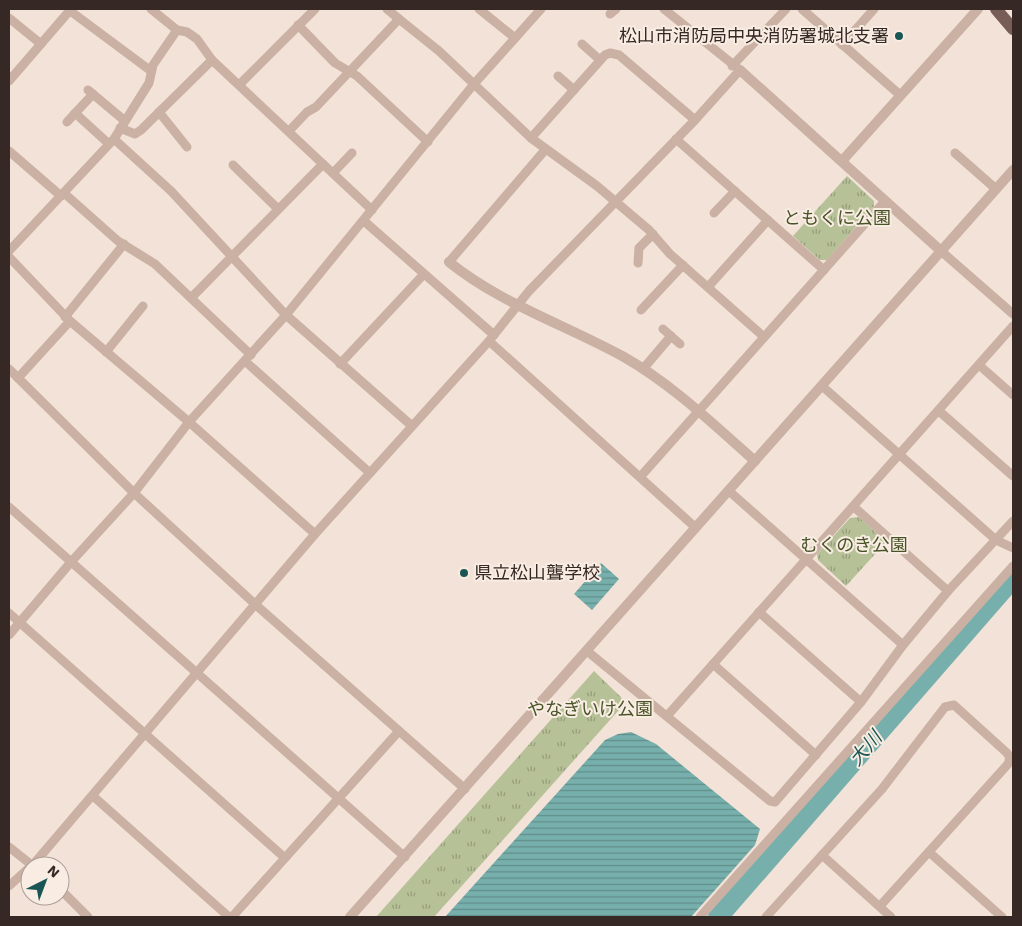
<svg xmlns="http://www.w3.org/2000/svg" width="1022" height="926" font-family="'Work Sans','Noto Sans JP',sans-serif">
<style>
.park{fill:url(#park-tufts)}
.water{fill:url(#water-rules)}
.lines{fill:none;stroke-linecap:round;stroke-linejoin:round}
.river{stroke:#76afab;stroke-width:20}
.minor{stroke:#cab1a3;stroke-width:9}
.tertiary{stroke:#cab1a3;stroke-width:10}
.primary{stroke:#775d56;stroke-width:12}
.poi-dot{fill:#1a5754;stroke:#f9ede3;stroke-width:2}
.labels{text-anchor:middle;stroke-width:4;stroke-linejoin:round;paint-order:stroke}
.poi-label{font-size:18px;fill:#352825;stroke:#f9ede3;text-anchor:end}
.park-label{font-size:18px;fill:#485328;stroke:#f9ede3}
.water-label{font-size:19px;font-style:italic;fill:#1a5754;stroke:#f9ede3}
</style>
<defs>
<pattern id="park-tufts" width="24" height="20" patternUnits="userSpaceOnUse" patternTransform="scale(1.25)"><rect width="24" height="20" fill="#b7c197"/><path d="M3 7l-1-3M5 7V3M7 7l1-3M15 17l-1-3M17 17v-4M19 17l1-3" fill="none" stroke="#969d7b"/></pattern>
<pattern id="water-rules" width="6" height="5" patternUnits="userSpaceOnUse" patternTransform="scale(1.25)"><rect width="6" height="5" fill="#76afab"/><path d="M0 2.5h6" fill="none" stroke="#628e8b"/></pattern>
</defs>
<rect width="100%" height="100%" fill="#f2e2d7"/>
<g class="park">
<polygon points="847,176 874,201 874,206 827,260 820,260 793,236"/>
<polygon points="859,517 886,542 846,586 818,560 817,554 850,518"/>
<polygon points="594,671 626,702 434,917 376,917"/>
</g>
<g class="water">
<polygon points="601,563 619,579 592,610 574,594"/>
<polygon points="631,732 656,744 760,829 755,845 691,917 445,917 605,740 618,734"/>
</g>
<g class="lines">
<polyline class="river" points="718,917 1013,578"/>
<g class="minor">
<polyline points="151,9 177,30 187,32 197,39 212,60 372,210"/>
<polyline points="387,9 399,19"/>
<polyline points="479,9 515,38"/>
<polyline points="802,9 900,95"/>
<polyline points="69,10 151,71"/>
<polyline points="610,14 616,9"/>
<polyline points="9,18 41,44"/>
<polyline points="298,25 335,63 357,76 428,142"/>
<polyline points="582,44 600,60"/>
<polyline points="842,45 874,9"/>
<polyline points="732,66 786,9"/>
<polyline points="558,76 574,90"/>
<polyline points="9,81 71,9"/>
<polyline points="240,84 315,9"/>
<polyline points="88,90 125,121"/>
<polyline points="159,112 187,147"/>
<polyline points="75,113 109,144"/>
<polyline points="67,122 93,94"/>
<polyline points="120,128 135,134 141,130 212,60"/>
<polyline points="289,131 307,112 316,107 399,19 439,51 531,138 597,186 649,230 670,254 764,337"/>
<polyline points="531,138 605,55 610,53 619,55 695,120"/>
<polyline points="114,139 171,191 286,315 412,426"/>
<polyline points="676,139 824,270"/>
<polyline points="9,151 61,196"/>
<polyline points="955,153 996,189"/>
<polyline points="233,165 278,209"/>
<polyline points="333,173 352,153"/>
<polyline points="64,193 118,241 155,264 251,355"/>
<polyline points="714,213 735,191"/>
<polyline points="364,221 494,335"/>
<polyline points="9,251 114,139 149,83 153,65 177,30"/>
<polyline points="941,251 1013,314"/>
<polyline points="9,257 70,321 189,422 315,534"/>
<polyline points="449,262 545,150"/>
<polyline points="638,263 639,248 653,234"/>
<polyline points="708,287 768,220"/>
<polyline points="191,298 323,164"/>
<polyline points="641,310 683,265"/>
<polyline points="65,317 124,244"/>
<polyline points="663,329 680,344"/>
<polyline points="489,341 696,528"/>
<polyline points="106,352 143,306"/>
<polyline points="246,362 370,473"/>
<polyline points="340,364 424,274"/>
<polyline points="979,365 1013,395"/>
<polyline points="9,369 134,493 256,605 465,789"/>
<polyline points="643,369 671,336"/>
<polyline points="18,378 70,321"/>
<polyline points="822,386 996,540 1013,548"/>
<polyline points="939,411 1013,476"/>
<polyline points="641,476 885,201"/>
<polyline points="729,491 903,645"/>
<polyline points="9,507 405,857"/>
<polyline points="854,507 948,591"/>
<polyline points="759,612 861,702"/>
<polyline points="9,613 285,858"/>
<polyline points="9,635 71,562 134,493 189,422 286,315 474,84 541,9"/>
<polyline points="587,651 770,801 775,802 861,702 903,645 948,591 1013,521"/>
<polyline points="713,664 816,755"/>
<polyline points="667,716 1013,326"/>
<polyline points="93,796 229,917"/>
<polyline points="9,847 33,866"/>
<polyline points="929,852 1002,917"/>
<polyline points="822,855 891,917"/>
<polyline points="32,866 315,534 489,341 529,291 695,120 740,70 664,9"/>
<polyline points="9,886 30,867"/>
<polyline points="60,889 88,917"/>
<polyline points="232,917 399,731"/>
<polyline points="700,917 1013,566"/>
<polyline points="766,917 882,789 945,707 954,705 1007,753 1010,758 1008,764 880,906"/>
</g>
<g class="tertiary">
<polyline points="740,70 941,251"/>
<polyline points="842,161 978,9"/>
<path d="M449 262C501 304 566 325 624 357 673 385 713 424 755 461"/>
<polyline points="350,917 1013,170"/>
</g>
<polyline class="primary" points="996,9 1013,29"/>
</g>
<g class="poi-dot">
<circle cx="899" cy="36" r="5"/>
<circle cx="464" cy="573" r="5"/>
</g>
<g class="labels">
<g class="poi-label">
<text x="889" y="42">松山市消防局中央消防署城北支署</text>
<text x="474" y="579" text-anchor="start">県立松山聾学校</text>
</g>
<g class="park-label">
<text x="837" y="224">ともくに公園</text>
<text x="854" y="551">むくのき公園</text>
<text x="590" y="715">やなぎいけ公園</text>
</g>
<g class="water-label">
<text transform="translate(865 748) rotate(-49)" y="7">大川</text>
</g>
</g>
<rect width="1022" height="926" fill="none" stroke="#352825" stroke-width="20"/>
<g transform="translate(45 881) rotate(42)"><circle r="24" fill="#f9ede3" stroke="#ab9e97"/>
<path d="M0-4L9 19L0 12L-9 19Z" fill="#1a5754"/>
<text y="-8" font-size="14" font-weight="bold" text-anchor="middle" fill="#352825">N</text>
</g>
</svg>
